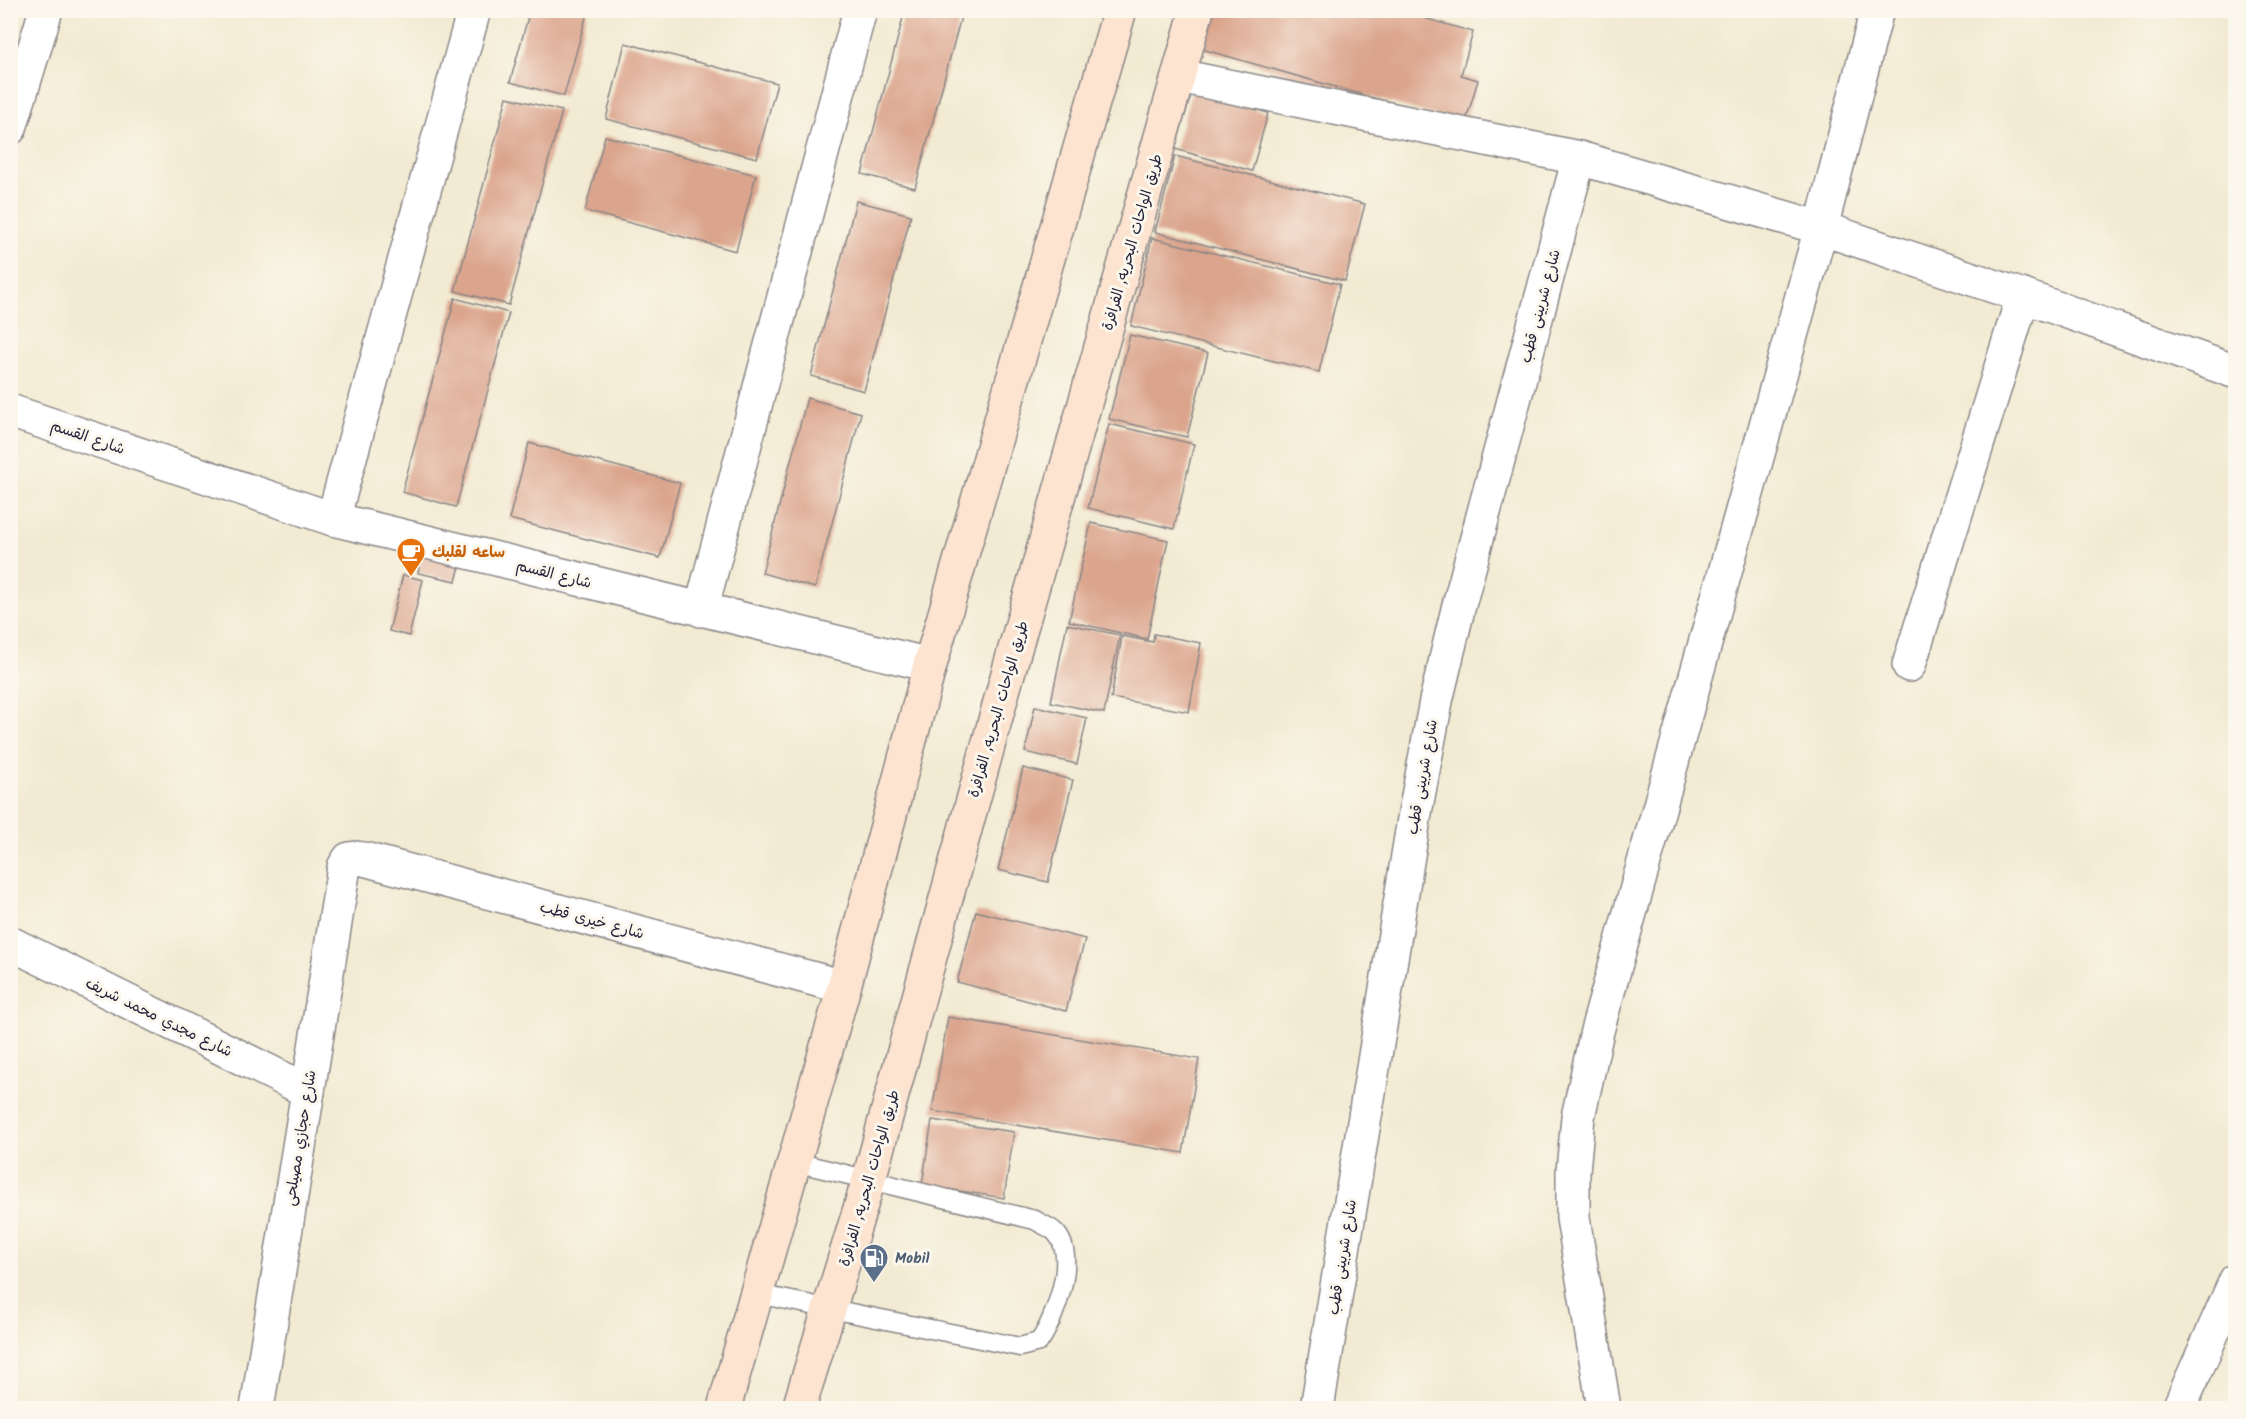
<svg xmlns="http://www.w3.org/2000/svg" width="2246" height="1419" font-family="Kalam,'Playpen Sans Arabic',sans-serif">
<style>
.building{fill:#dba48c}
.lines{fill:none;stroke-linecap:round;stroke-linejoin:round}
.service-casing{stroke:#8a8686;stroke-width:21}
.minor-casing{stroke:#8a8686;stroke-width:36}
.secondary-casing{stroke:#8a8686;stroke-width:36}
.service{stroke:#fff;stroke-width:18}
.minor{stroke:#fff;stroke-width:33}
.secondary{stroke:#fde4d1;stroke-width:33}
.labels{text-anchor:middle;stroke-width:6;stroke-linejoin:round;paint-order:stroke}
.street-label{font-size:15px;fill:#22223b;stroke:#fbf7ec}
.food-label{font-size:15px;font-weight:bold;fill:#c56008;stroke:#fbf7ec;text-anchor:start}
.service-label{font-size:15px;font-weight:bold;fill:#4e5e75;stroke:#fbf7ec;text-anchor:start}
</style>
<rect width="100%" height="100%" fill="#fbf7ec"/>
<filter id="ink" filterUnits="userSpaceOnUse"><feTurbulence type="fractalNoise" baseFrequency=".0167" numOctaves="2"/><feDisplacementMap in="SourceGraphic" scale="12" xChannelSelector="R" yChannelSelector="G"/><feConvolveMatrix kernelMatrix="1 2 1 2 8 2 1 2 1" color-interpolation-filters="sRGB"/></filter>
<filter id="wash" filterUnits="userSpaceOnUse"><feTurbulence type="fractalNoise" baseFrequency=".008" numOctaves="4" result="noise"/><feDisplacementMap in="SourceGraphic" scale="24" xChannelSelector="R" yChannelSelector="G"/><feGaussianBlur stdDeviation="1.35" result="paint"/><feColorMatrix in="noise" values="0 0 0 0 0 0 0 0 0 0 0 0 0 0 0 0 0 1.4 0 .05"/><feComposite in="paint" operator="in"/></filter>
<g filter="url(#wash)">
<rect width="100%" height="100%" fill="#f2ead2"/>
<g id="blocks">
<g class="building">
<polygon points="530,10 588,10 564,96 510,82"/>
<polygon points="905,10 951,10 962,13 915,188 862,174"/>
<polygon points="1213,10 1396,10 1473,32 1461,75 1478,80 1465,124 1202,49"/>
<polygon points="625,43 777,83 757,158 606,119"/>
<polygon points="1192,91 1268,113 1252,171 1175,149"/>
<polygon points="507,97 562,111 509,305 455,291"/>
<polygon points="605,136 756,175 736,251 585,211"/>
<polygon points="1175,156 1365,204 1345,281 1155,232"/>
<polygon points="856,201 911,215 864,391 811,376"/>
<polygon points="1152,238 1340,284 1319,372 1131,326"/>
<polygon points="455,298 509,313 456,507 402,492"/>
<polygon points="1130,335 1208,353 1187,437 1109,419"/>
<polygon points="807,398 861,413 815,588 762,573"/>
<polygon points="1109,424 1194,444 1174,529 1088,508"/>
<polygon points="529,443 680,483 660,558 509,519"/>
<polygon points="1091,523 1168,540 1147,639 1069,621"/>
<polygon points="422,554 461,562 456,581 418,573"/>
<polygon points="403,575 423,580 409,636 389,631"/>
<polygon points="1067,624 1120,635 1104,713 1051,702"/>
<polygon points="1154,634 1201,643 1189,712 1111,698 1122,636 1153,642"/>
<polygon points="1035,706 1087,718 1077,764 1025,752"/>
<polygon points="1023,768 1073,780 1048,882 998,870"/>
<polygon points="976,911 1085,939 1066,1011 957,982"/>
<polygon points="948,1017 1199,1059 1183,1153 932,1111"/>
<polygon points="932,1120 1014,1132 1004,1198 922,1185"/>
</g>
</g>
</g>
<g filter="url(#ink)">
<use href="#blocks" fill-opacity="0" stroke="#8a8686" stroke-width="1.5"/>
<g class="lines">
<g class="service-casing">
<path id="service" d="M757 1294 1020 1347 1039 1342C1055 1319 1079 1256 1055 1232 1050 1227 1041 1224 1035 1220L795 1162"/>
</g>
<g class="minor-casing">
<g id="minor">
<polyline points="1877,10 1821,228 2023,296 2236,372"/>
<polyline points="1179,76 1579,158 1821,228 1597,1031 1578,1117 1573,1171 1573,1218 1604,1408"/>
<polyline points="10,128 46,10"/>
<polyline points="10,411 333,519 930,665"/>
<polyline points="333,519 474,10"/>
<polyline points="701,610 860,10"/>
<polyline points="1909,665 2023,296"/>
<polyline points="10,943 308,1091"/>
<polyline points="257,1408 344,867 349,859 356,858 364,859 844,987"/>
<polyline points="1317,1408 1415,813 1436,701 1458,609 1579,158"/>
<polyline points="2179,1408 2236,1280"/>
</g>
</g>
<g class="secondary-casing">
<g id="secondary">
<polyline points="724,1408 844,987 930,665 1120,10"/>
<polyline points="799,1408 869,1179 1005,684 1197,10"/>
</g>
</g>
<use href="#service" class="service"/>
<use href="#minor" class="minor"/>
<use href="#secondary" class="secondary"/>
</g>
</g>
<defs>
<g id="cafe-pin" transform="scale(1.5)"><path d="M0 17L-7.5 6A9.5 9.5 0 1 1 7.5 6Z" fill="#e8710a" stroke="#fbf7ec"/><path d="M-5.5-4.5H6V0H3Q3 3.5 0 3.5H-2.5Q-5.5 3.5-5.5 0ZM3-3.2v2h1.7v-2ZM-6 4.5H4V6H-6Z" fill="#fff"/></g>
<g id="fuel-pin" transform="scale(1.5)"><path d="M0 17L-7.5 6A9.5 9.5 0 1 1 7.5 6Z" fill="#5c6f8a" stroke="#fbf7ec"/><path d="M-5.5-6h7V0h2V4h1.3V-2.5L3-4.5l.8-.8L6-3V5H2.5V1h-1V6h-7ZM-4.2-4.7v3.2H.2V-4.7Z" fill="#fff"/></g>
</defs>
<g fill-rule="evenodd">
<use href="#cafe-pin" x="411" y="552"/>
<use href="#fuel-pin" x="874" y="1258"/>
</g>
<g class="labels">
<g class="street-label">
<text transform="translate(1132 242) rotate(-74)" y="5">طريق الواحات البحريه, الفرافرة</text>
<text transform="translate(1540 306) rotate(-75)" y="5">شارع شربينى قطب</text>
<text transform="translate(88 437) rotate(19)" y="5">شارع القسم</text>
<text transform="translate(554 574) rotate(14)" y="5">شارع القسم</text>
<text transform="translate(998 709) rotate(-74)" y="5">طريق الواحات البحريه, الفرافرة</text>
<text transform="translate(1422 777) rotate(-80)" y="5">شارع شربينى قطب</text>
<text transform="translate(592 920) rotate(15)" y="5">شارع خيرى قطب</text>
<text transform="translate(159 1017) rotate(26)" y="5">شارع مجدي محمد شريف</text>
<text transform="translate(300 1138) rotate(-81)" y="5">شارع حجازي مصيلحى</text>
<text transform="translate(869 1178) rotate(-74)" y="5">طريق الواحات البحريه, الفرافرة</text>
<text transform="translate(1342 1257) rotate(-81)" y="5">شارع شربينى قطب</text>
</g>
<g class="food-label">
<text x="432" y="557">ساعه لقلبك</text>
</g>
<g class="service-label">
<text x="895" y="1263">Mobil</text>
</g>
</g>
<rect width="2246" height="1419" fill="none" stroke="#fbf7ec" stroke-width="36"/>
</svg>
